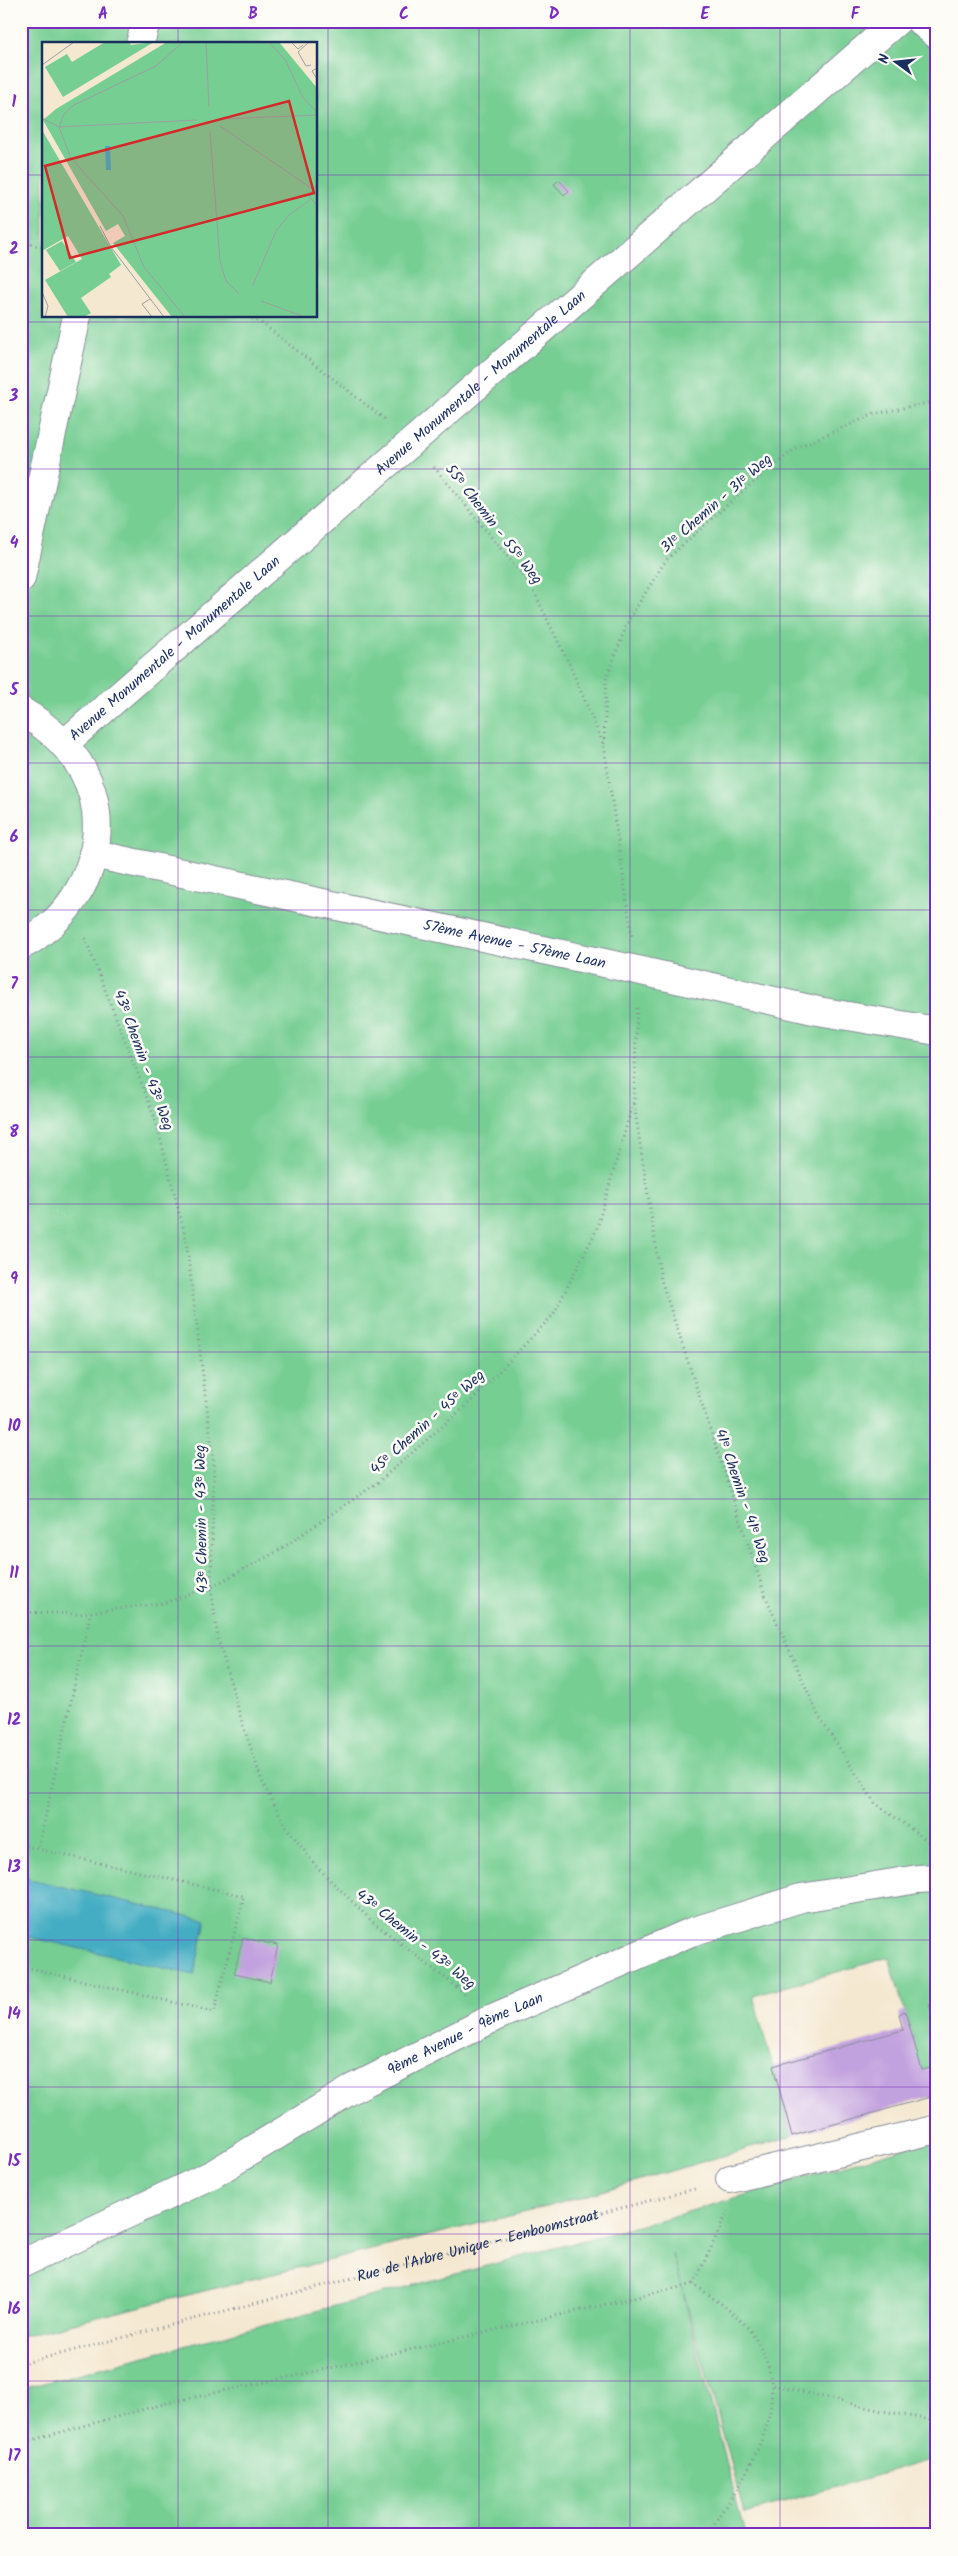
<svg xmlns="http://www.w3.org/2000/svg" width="958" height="2556" font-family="Kalam,sans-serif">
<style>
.green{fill:#76ce93;stroke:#487e78;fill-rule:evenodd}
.water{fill:#44adc3;stroke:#306e90}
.building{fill:#c2a2de}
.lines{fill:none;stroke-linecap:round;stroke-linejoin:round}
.minor-casing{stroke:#888c98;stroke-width:30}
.path{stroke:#888c98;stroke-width:3;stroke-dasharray:1 4;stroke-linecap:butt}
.minor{stroke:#fff;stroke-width:28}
.grid{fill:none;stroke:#7b2cbf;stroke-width:1;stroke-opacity:0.55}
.labels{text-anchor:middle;stroke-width:5;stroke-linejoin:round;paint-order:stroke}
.street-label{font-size:15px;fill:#1b2f5e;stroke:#fdfcf7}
.inset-road{fill:none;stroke:#9d9ea3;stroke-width:1}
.view{fill:#d62828;fill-opacity:0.15;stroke:#d62828;stroke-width:2.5}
.inset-edge{fill:none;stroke:#1b2f5e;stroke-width:2.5}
.neatline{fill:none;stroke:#7b2cbf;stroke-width:2}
.grid-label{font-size:16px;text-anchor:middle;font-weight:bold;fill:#7b2cbf}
</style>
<rect width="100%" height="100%" fill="#fdfcf7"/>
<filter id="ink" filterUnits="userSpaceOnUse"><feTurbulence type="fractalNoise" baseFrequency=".02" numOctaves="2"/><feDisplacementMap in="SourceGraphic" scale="10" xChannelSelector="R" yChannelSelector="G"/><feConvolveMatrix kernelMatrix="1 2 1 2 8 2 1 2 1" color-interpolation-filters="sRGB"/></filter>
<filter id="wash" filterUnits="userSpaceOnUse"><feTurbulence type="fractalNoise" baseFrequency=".0096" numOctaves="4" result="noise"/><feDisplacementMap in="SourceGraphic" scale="20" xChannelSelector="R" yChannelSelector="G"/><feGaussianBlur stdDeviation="1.12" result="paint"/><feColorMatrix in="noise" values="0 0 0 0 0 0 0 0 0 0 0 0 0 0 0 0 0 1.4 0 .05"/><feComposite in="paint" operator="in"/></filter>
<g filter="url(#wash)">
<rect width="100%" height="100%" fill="#f4e8d1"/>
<g class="green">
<path d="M21 21H937V2095L929 2097 889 1957 753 1996 792 2136 546 2207 21 2336ZM44 44H316V316H44Z"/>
<polygon points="937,2138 937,2458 745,2513 673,2254 745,2535 21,2535 21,2389 664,2219"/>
</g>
<polygon class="water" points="21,1877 206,1920 194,1975 21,1935"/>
<g id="blocks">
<g class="building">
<polygon points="559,180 569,191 564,195 554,184"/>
<polygon points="243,1938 278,1945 270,1982 234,1974"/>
<polygon points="937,2001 937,2022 935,2023 929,2004"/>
<polygon points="905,2011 922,2070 935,2067 937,2070 937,2095 792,2136 773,2066 903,2030 899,2014"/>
</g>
</g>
</g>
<g filter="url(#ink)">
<use href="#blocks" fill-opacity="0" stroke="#888c98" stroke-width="1"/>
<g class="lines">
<g class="minor-casing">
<g id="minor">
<polyline points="920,21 937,35"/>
<polyline points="140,44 146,21"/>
<polyline points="21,578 77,316"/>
<path d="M21 711C47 726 68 744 83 771 113 826 91 896 43 931 37 936 29 943 21 945"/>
<path id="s2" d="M65 743 897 21"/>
<path id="s3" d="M93 854 637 970 818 1011 937 1031"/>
<polyline points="730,2179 937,2129"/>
<path id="s4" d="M21 2264 213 2174 354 2088 495 2017 691 1932 801 1898 918 1879 937 1878"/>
</g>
</g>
<g class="path">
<polyline points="21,242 44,247"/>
<polyline points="248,316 263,324 387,421"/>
<polyline points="434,467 530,584 571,668 604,746 632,936"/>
<polyline points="604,744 606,679 629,619 666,560 738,495 796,448 874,414 937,401"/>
<polyline points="85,938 155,1118 186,1239 214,1465 211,1587 218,1639 243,1725 263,1784 287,1828 315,1865 373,1922 467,1995"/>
<polyline points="634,1104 661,1280 765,1595 818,1715 875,1803 932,1844"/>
<polyline points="21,1612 77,1614 164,1603 211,1587 278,1551 377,1483 469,1403 553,1315 596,1231 634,1100 637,1004"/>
<polyline points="21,1845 38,1849 91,1612"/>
<polyline points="21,1966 214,2012 244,1896 38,1849"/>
<polyline points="694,2284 728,2211"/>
<path id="s1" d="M21 2364 698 2188"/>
<polyline points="773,2385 882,2411 937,2421"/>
<path d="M21 2443 167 2403 317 2371 694 2284C712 2298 732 2310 747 2327 803 2395 751 2467 712 2527L714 2535"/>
</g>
<use href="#minor" class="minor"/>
</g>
</g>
<path class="grid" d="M178 21V44M328 21V2535M479 21V2535M630 21V2535M780 21V2535M21 175H44M316 175H937M178 316V2535M21 322H937M21 469H937M21 616H937M21 763H937M21 910H937M21 1057H937M21 1204H937M21 1352H937M21 1499H937M21 1646H937M21 1793H937M21 1940H937M21 2087H937M21 2234H937M21 2381H937"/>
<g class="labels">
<g class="street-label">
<text dy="5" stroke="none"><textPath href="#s2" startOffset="550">Avenue Monumentale - Monumentale Laan</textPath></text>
<text transform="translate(716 503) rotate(-41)" y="5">31ᵉ Chemin - 31ᵉ Weg</text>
<text transform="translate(494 524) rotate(52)" y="5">55ᵉ Chemin - 55ᵉ Weg</text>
<text dy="5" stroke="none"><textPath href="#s2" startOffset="145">Avenue Monumentale - Monumentale Laan</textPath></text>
<text dy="5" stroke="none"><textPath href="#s3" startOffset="431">57ème Avenue - 57ème Laan</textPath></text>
<text transform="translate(144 1060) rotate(70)" y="5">43ᵉ Chemin - 43ᵉ Weg</text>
<text transform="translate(427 1422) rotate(-42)" y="5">45ᵉ Chemin - 45ᵉ Weg</text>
<text transform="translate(743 1496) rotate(71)" y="5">41ᵉ Chemin - 41ᵉ Weg</text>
<text transform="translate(201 1519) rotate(-91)" y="5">43ᵉ Chemin - 43ᵉ Weg</text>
<text transform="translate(416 1939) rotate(39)" y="5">43ᵉ Chemin - 43ᵉ Weg</text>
<text dy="5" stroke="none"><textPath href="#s4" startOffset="501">9ème Avenue - 9ème Laan</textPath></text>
<text dy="5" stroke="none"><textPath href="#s1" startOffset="472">Rue de l'Arbre Unique - Eenboomstraat</textPath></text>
</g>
</g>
<g transform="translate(42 42)">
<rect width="275" height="275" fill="#f4e8d1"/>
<path d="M63 0H87L89 3 112 0 21 55 3 25 25 12 30 20ZM125 0H237L275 46V275H130L71 201 83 194 76 182 64 189 1 78 14 67ZM0 88 79 223 67 232 69 235 39 256 49 271 42 275H26L3 238 40 217 26 194 0 209ZM20 199 34 220 18 229 4 208Z" fill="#76ce93"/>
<path d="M63 104H68L69 128H64Z" fill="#44adc3"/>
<path class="inset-road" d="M141 0 114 24 32 63 22 72 17 85 29 116 81 174 102 225 143 275M164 0 167 65M227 0 244 19 261 56 275 70M249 0 256 7 261 3M267 0 256 10 264 24 269 23M0 23 32 0M275 26 270 29 275 37M0 76 17 85 155 78M180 77 275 73M178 84 269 146M168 90 178 219 184 239 197 252M275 142 267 154 275 164M58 184 69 205 122 275M211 243 234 189 247 173 268 158M0 250 6 264 3 275M108 257 100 262 110 275M219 259 263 275"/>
<path class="view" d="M247 59 272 151 28 216 3 124Z"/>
<rect width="275" height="275" class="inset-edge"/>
</g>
<rect width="958" height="2556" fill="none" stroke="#fdfcf7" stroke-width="55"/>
<g transform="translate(896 62) rotate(285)" stroke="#fdfcf7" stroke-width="4" paint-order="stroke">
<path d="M0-4L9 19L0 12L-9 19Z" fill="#1b2f5e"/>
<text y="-8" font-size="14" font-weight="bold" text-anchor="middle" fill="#1b2f5e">N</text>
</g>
<rect x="28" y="28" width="902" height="2500" class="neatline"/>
<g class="grid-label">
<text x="103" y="19">A</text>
<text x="253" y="19">B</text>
<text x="404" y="19">C</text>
<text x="554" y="19">D</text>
<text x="705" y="19">E</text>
<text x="855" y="19">F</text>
<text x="14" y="107">1</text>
<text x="14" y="254">2</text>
<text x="14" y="401">3</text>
<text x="14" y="548">4</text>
<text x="14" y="695">5</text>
<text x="14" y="842">6</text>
<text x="14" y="989">7</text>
<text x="14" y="1137">8</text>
<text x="14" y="1284">9</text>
<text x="14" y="1431">10</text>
<text x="14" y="1578">11</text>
<text x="14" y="1725">12</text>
<text x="14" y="1872">13</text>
<text x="14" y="2019">14</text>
<text x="14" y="2166">15</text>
<text x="14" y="2314">16</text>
<text x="14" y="2461">17</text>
</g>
</svg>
